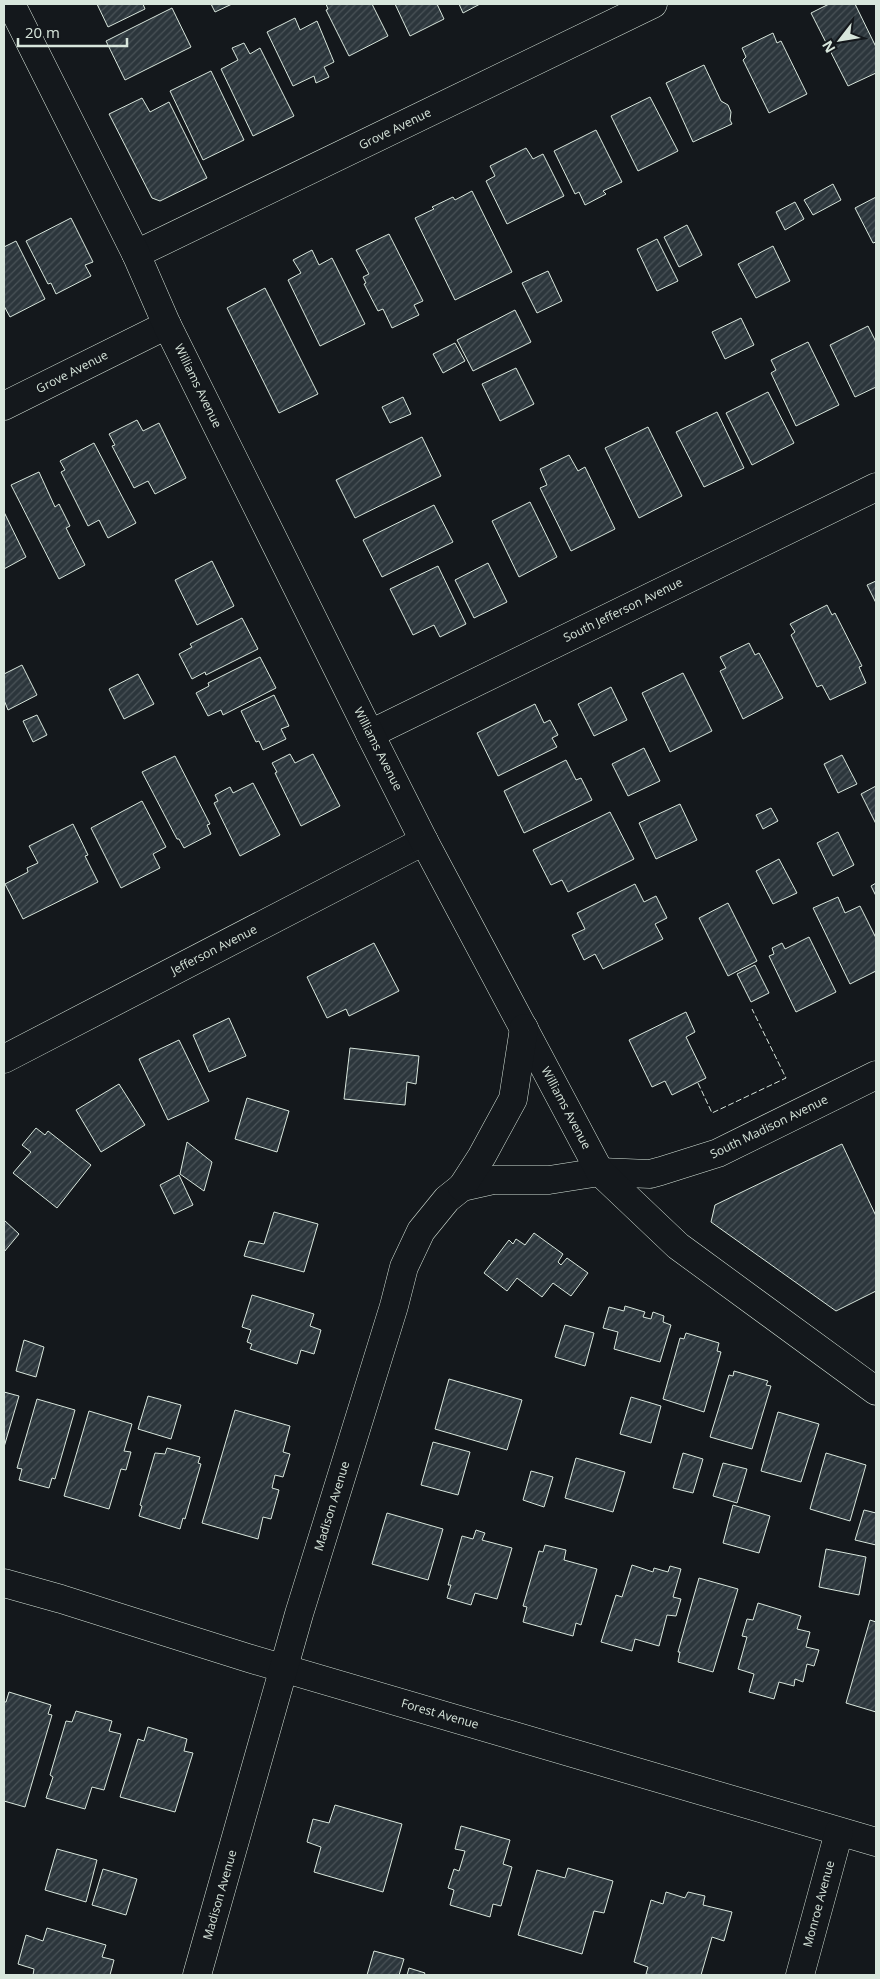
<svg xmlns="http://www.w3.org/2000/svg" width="880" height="1979" font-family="'Open Sans',sans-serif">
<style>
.building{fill:url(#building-hatch);stroke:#d8e6dc}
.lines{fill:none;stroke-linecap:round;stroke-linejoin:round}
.street-casing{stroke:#d8e6dc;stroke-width:29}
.secondary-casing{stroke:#d8e6dc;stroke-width:29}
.street{stroke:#14181c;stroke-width:28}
.secondary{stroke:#14181c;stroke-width:28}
.fence{stroke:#d8e6dc;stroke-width:1;stroke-dasharray:6 2.5;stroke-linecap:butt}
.labels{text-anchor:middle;stroke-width:4;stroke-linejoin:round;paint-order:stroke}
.street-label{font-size:12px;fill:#d8e6dc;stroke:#14181c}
</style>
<defs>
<pattern id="building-hatch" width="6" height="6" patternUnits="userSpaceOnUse" patternTransform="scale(1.25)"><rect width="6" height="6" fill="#2c363c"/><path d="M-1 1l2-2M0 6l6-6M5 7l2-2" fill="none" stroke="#4a5358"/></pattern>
</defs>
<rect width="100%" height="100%" fill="#14181c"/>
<g class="building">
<polygon points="97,4 143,4 145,9 108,27"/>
<polygon points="211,4 232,4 215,12"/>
<polygon points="326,4 372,4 388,36 349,56 326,10 328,9"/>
<polygon points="395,4 437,4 444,19 410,36"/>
<polygon points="459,4 480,4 463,13"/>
<polygon points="829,4 855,4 876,47 876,73 848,86 811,13"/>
<polygon points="172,8 191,47 125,80 106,41"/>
<polygon points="295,18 300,30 317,21 334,62 324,67 329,77 316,83 314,76 293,86 267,32"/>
<polygon points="773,33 777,43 781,41 807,94 769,113 743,60 746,57 742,48"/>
<polygon points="244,43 250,54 260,48 294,116 253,136 221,69 238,60 232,48"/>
<polygon points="704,65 721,101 728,105 731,112 730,120 732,124 693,142 666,83"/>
<polygon points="211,71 244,140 203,160 170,91"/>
<polygon points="650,97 678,151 638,171 611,116"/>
<polygon points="142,98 150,112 169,102 207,178 160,201 152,198 109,114"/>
<polygon points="596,130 622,182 603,191 606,194 585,205 579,192 575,194 554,151"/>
<polygon points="526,148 533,159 543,154 564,196 507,224 486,181 495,176 490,166"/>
<polygon points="833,184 841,200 813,215 804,200"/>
<polygon points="472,191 512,272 455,300 415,218 434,209 432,207 453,197 455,200"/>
<polygon points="876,197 876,242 873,243 855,208"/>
<polygon points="795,202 804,219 785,230 776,212"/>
<polygon points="71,218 93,262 85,265 91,276 56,294 51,283 48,284 26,241"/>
<polygon points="687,225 702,255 679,267 664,237"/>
<polygon points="389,234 423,301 414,305 419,315 392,328 383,309 378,311 364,284 366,283 363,277 369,274 356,250"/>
<polygon points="657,239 678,281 657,291 637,249"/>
<polygon points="16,241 45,299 10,317 4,306 4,247"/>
<polygon points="773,246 790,281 756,298 738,264"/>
<polygon points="312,250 319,265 332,258 365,324 320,346 288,280 301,273 293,260"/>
<polygon points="548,271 562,301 537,313 522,283"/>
<polygon points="265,288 318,394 279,413 227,308"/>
<polygon points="515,310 531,342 473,371 457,340"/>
<polygon points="741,318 754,345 725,359 712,332"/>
<polygon points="868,326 876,342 876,387 855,397 830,345"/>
<polygon points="808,342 839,405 796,426 771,373 776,370 771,360"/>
<polygon points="455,343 465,361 443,373 433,354"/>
<polygon points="516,368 534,404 500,421 482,384"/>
<polygon points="768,392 794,443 752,465 726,413"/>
<polygon points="403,397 411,414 390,423 382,407"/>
<polygon points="717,412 744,468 704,487 676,432"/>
<polygon points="137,420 143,431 159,423 186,478 155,494 148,481 134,488 112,446 115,445 109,434"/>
<polygon points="648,427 682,496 639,518 605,448"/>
<polygon points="422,437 441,476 355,518 336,480"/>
<polygon points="94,443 136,523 108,538 99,520 88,526 61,472 65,470 60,461"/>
<polygon points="569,455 578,471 585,467 615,529 571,551 540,488 547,485 540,469"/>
<polygon points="39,472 55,507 59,504 70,526 66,528 85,565 59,579 11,485"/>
<polygon points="530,502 557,557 519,577 492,521"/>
<polygon points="434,505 453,542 382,577 363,540"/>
<polygon points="4,512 26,557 4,569"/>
<polygon points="212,561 234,606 197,625 175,580"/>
<polygon points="488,563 507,602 474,618 455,580"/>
<polygon points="438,566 466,624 440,637 434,625 413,635 390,589"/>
<polygon points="876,581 876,603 867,585"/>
<polygon points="827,605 832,615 835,613 862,666 859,667 866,683 830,700 822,685 817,687 791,635 795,632 790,624"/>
<polygon points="242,618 258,649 206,675 205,672 192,679 179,654 192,647 190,644"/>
<polygon points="749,643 755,655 759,653 783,698 743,719 720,671 726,668 720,657"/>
<polygon points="260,657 276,688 223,715 221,710 208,716 196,693 209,686 208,683"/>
<polygon points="22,665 37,695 8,710 4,700 4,674"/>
<polygon points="683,673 712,731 670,752 642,693"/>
<polygon points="138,674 154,704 124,719 109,689"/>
<polygon points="611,687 627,720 594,736 578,704"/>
<polygon points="274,695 289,726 281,729 286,739 263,750 259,741 256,742 241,711"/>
<polygon points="535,704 544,723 550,720 558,735 552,738 557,747 498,776 477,733"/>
<polygon points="37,715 47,735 33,742 23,721"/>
<polygon points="644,748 660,781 628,796 612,764"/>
<polygon points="290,754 295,763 313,754 340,806 301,826 275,773 277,772 272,763"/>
<polygon points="842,755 857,784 838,793 824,764"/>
<polygon points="175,756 210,824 207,825 211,834 184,848 179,839 177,839 142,772"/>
<polygon points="566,760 576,780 581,778 592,800 524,833 504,791"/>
<polygon points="253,783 280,835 240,856 214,803 218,801 215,795 230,787 233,793"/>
<polygon points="876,786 876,824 861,794"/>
<polygon points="142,801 166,847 153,854 160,868 121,888 91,828"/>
<polygon points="680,804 697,840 656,859 639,823"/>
<polygon points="771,808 778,821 763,829 756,815"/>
<polygon points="610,812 634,859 568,892 562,880 551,885 533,850"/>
<polygon points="73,824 88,855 85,856 98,882 23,919 5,884 28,872 27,868 38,863 29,846"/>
<polygon points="838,832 854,865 833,876 817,843"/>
<polygon points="779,859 797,893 773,904 756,871"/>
<polygon points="876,883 876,896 871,886"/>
<polygon points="635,884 644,902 656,896 667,918 655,924 663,939 603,969 595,954 584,960 572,935 585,929 577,913"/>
<polygon points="838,897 845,913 860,906 876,938 876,971 850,984 813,908"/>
<polygon points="728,903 757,961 728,976 699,918"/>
<polygon points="809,937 836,992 796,1012 769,956 774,954 772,948 782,943 785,949"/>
<polygon points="374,943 399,991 349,1016 346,1009 327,1018 307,977"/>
<polygon points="755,965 769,993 751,1002 737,974"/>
<polygon points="686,1012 695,1032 686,1037 706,1078 672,1095 665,1081 652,1087 629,1040"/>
<polygon points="229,1018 246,1056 209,1072 193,1035"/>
<polygon points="179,1040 209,1101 168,1120 139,1059"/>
<polygon points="350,1048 419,1056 416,1084 407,1082 405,1105 344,1099"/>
<polygon points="119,1084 145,1125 101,1152 76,1110"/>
<polygon points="247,1098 289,1111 277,1152 235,1139"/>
<polygon points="36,1128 45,1135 48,1131 91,1165 57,1208 13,1173 31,1152 22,1145"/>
<polygon points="187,1142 212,1162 204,1191 180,1174"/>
<polygon points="842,1144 876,1216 876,1291 836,1311 711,1222 715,1205"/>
<polygon points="179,1175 193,1205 174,1214 160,1185"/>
<polygon points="274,1212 318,1224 304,1272 244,1256 249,1241 264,1244"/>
<polygon points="4,1220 19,1234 4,1252"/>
<polygon points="534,1233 563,1254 558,1262 561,1265 567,1258 588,1273 571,1296 553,1283 542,1297 517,1278 507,1291 484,1273 509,1240 513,1244 516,1239 525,1245"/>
<polygon points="252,1295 314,1314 310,1326 321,1330 314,1354 301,1350 297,1364 250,1349 252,1344 247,1342 251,1330 242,1327"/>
<polygon points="625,1306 645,1312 643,1317 651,1319 653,1312 664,1316 663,1322 671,1325 660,1362 614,1349 618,1332 603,1328 609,1307 624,1311"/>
<polygon points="565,1325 594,1333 585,1366 555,1357"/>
<polygon points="686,1333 719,1343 717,1351 721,1352 704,1412 663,1399 680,1338 684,1339"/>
<polygon points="24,1340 44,1347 36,1377 16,1371"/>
<polygon points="734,1371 768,1381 766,1385 771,1386 752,1449 710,1437 729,1375 733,1376"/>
<polygon points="449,1379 522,1400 507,1450 435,1429"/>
<polygon points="4,1392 19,1396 4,1447"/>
<polygon points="148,1396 181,1405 171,1439 138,1429"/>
<polygon points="631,1397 661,1406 651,1443 620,1434"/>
<polygon points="37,1399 75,1410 55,1479 52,1478 49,1488 19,1480 22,1469 17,1468"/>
<polygon points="235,1410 290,1426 283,1452 290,1454 283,1477 275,1475 272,1488 279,1490 271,1519 263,1517 258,1539 202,1523"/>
<polygon points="89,1411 132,1424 124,1451 131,1452 126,1470 121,1469 109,1509 64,1496"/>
<polygon points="778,1412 819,1424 801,1482 761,1471"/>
<polygon points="433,1442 470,1452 458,1495 421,1485"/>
<polygon points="167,1448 200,1457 198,1463 201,1464 185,1519 183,1518 180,1529 139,1516 142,1506 140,1505 155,1453 165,1454"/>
<polygon points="683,1453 703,1459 693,1493 673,1488"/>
<polygon points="826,1453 866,1465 850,1521 810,1509"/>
<polygon points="576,1458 625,1472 613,1512 565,1498"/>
<polygon points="723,1463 747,1469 737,1503 713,1496"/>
<polygon points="531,1471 553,1477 544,1507 523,1500"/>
<polygon points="733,1505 770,1516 759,1553 723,1543"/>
<polygon points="864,1510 876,1513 876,1545 855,1540"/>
<polygon points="387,1513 443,1529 428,1580 372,1564"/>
<polygon points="476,1530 485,1533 482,1540 512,1548 497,1599 475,1593 471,1605 447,1598 451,1585 448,1585 462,1536 473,1539"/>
<polygon points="545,1545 566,1550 564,1560 597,1569 581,1625 576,1623 573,1636 523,1622 527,1607 523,1606 539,1551 543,1552"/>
<polygon points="826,1549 866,1557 859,1595 819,1587"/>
<polygon points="632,1565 653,1572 654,1568 668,1572 670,1566 681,1569 673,1597 681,1599 676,1616 667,1615 659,1646 635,1639 632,1651 601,1642 616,1595 622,1597"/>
<polygon points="699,1578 738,1589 713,1672 678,1662 680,1652 678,1652"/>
<polygon points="758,1603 801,1616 797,1629 810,1632 806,1647 819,1650 814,1666 807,1664 803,1682 795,1679 794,1686 779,1682 774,1699 749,1692 754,1674 738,1669 747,1637 742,1636 747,1619 753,1620"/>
<polygon points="870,1620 876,1622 876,1712 846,1703"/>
<polygon points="9,1692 51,1705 48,1714 52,1715 25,1807 4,1801 4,1702 6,1702"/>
<polygon points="76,1711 112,1721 109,1731 121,1734 104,1790 92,1787 85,1809 46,1798 53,1777 50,1775 66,1721 72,1722"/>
<polygon points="148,1727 187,1739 184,1751 193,1753 175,1812 120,1797 138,1739 144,1741"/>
<polygon points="335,1805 402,1824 383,1892 314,1872 321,1847 307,1842 313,1819 329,1823"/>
<polygon points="461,1826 510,1840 503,1864 512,1867 501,1906 493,1904 490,1917 450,1905 454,1890 448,1888 454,1869 459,1871 465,1851 455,1849"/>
<polygon points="57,1849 97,1860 86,1902 45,1890"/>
<polygon points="568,1868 613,1881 604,1913 594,1911 582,1954 518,1935 537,1870 565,1878"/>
<polygon points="103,1869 137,1879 126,1915 92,1905"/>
<polygon points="666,1892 685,1898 688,1892 705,1896 703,1905 732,1912 724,1941 712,1937 701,1975 652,1975 646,1974 648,1967 634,1962 651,1900 663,1904"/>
<polygon points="47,1928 106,1945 102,1957 114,1960 110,1975 33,1975 34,1969 18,1964 26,1935 43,1941"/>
<polygon points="374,1951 404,1959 399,1975 367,1975"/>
<polygon points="409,1968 425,1973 424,1975 407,1975"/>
</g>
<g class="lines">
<g class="street-casing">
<g id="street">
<polyline points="136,254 653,4"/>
<polyline points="4,406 167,325"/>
<polyline points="370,734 876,487"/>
<polyline points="4,1059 424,841"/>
<polyline points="4,1583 61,1599 248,1658 876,1842"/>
<polyline points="197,1975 299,1614 394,1306 404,1267 421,1231 447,1199 462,1187 493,1180 549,1180 600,1172 650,1174 661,1171 718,1153 876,1075"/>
<polyline points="800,1975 839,1832"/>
</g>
</g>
<g class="secondary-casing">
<g id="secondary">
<polyline points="11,4 136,254 167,325 370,734 424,841 600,1172 678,1246 876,1391"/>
<polyline points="462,1187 482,1156 513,1099 524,1028"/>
</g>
</g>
<use href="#street" class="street"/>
<use href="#secondary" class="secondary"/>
<polyline class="fence" points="698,1083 712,1113 786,1078 752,1009"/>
</g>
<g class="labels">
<g class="street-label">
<text transform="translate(395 129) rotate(-26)" y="4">Grove Avenue</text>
<text transform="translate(72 372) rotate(-27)" y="4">Grove Avenue</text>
<text transform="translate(198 386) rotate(64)" y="4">Williams Avenue</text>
<text transform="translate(623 610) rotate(-26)" y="4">South Jefferson Avenue</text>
<text transform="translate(378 749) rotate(63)" y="4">Williams Avenue</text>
<text transform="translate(214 950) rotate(-27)" y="4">Jefferson Avenue</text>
<text transform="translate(566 1108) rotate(62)" y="4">Williams Avenue</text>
<text transform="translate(769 1127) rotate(-26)" y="4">South Madison Avenue</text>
<text transform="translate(332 1506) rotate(-73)" y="4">Madison Avenue</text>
<text transform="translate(440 1714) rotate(16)" y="4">Forest Avenue</text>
<text transform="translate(220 1895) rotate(-74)" y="4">Madison Avenue</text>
<text transform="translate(819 1904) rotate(-75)" y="4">Monroe Avenue</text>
</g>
</g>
<rect width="880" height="1979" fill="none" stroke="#d8e6dc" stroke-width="10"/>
<g transform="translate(840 40) rotate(239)" stroke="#14181c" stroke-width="4" paint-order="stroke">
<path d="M0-4L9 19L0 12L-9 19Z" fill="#d8e6dc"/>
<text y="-8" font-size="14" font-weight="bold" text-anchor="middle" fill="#d8e6dc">N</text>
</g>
<path d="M18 38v8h109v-8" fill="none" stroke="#d8e6dc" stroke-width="2.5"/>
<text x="25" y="38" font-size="15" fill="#d8e6dc" stroke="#14181c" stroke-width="4" paint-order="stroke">20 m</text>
</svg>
